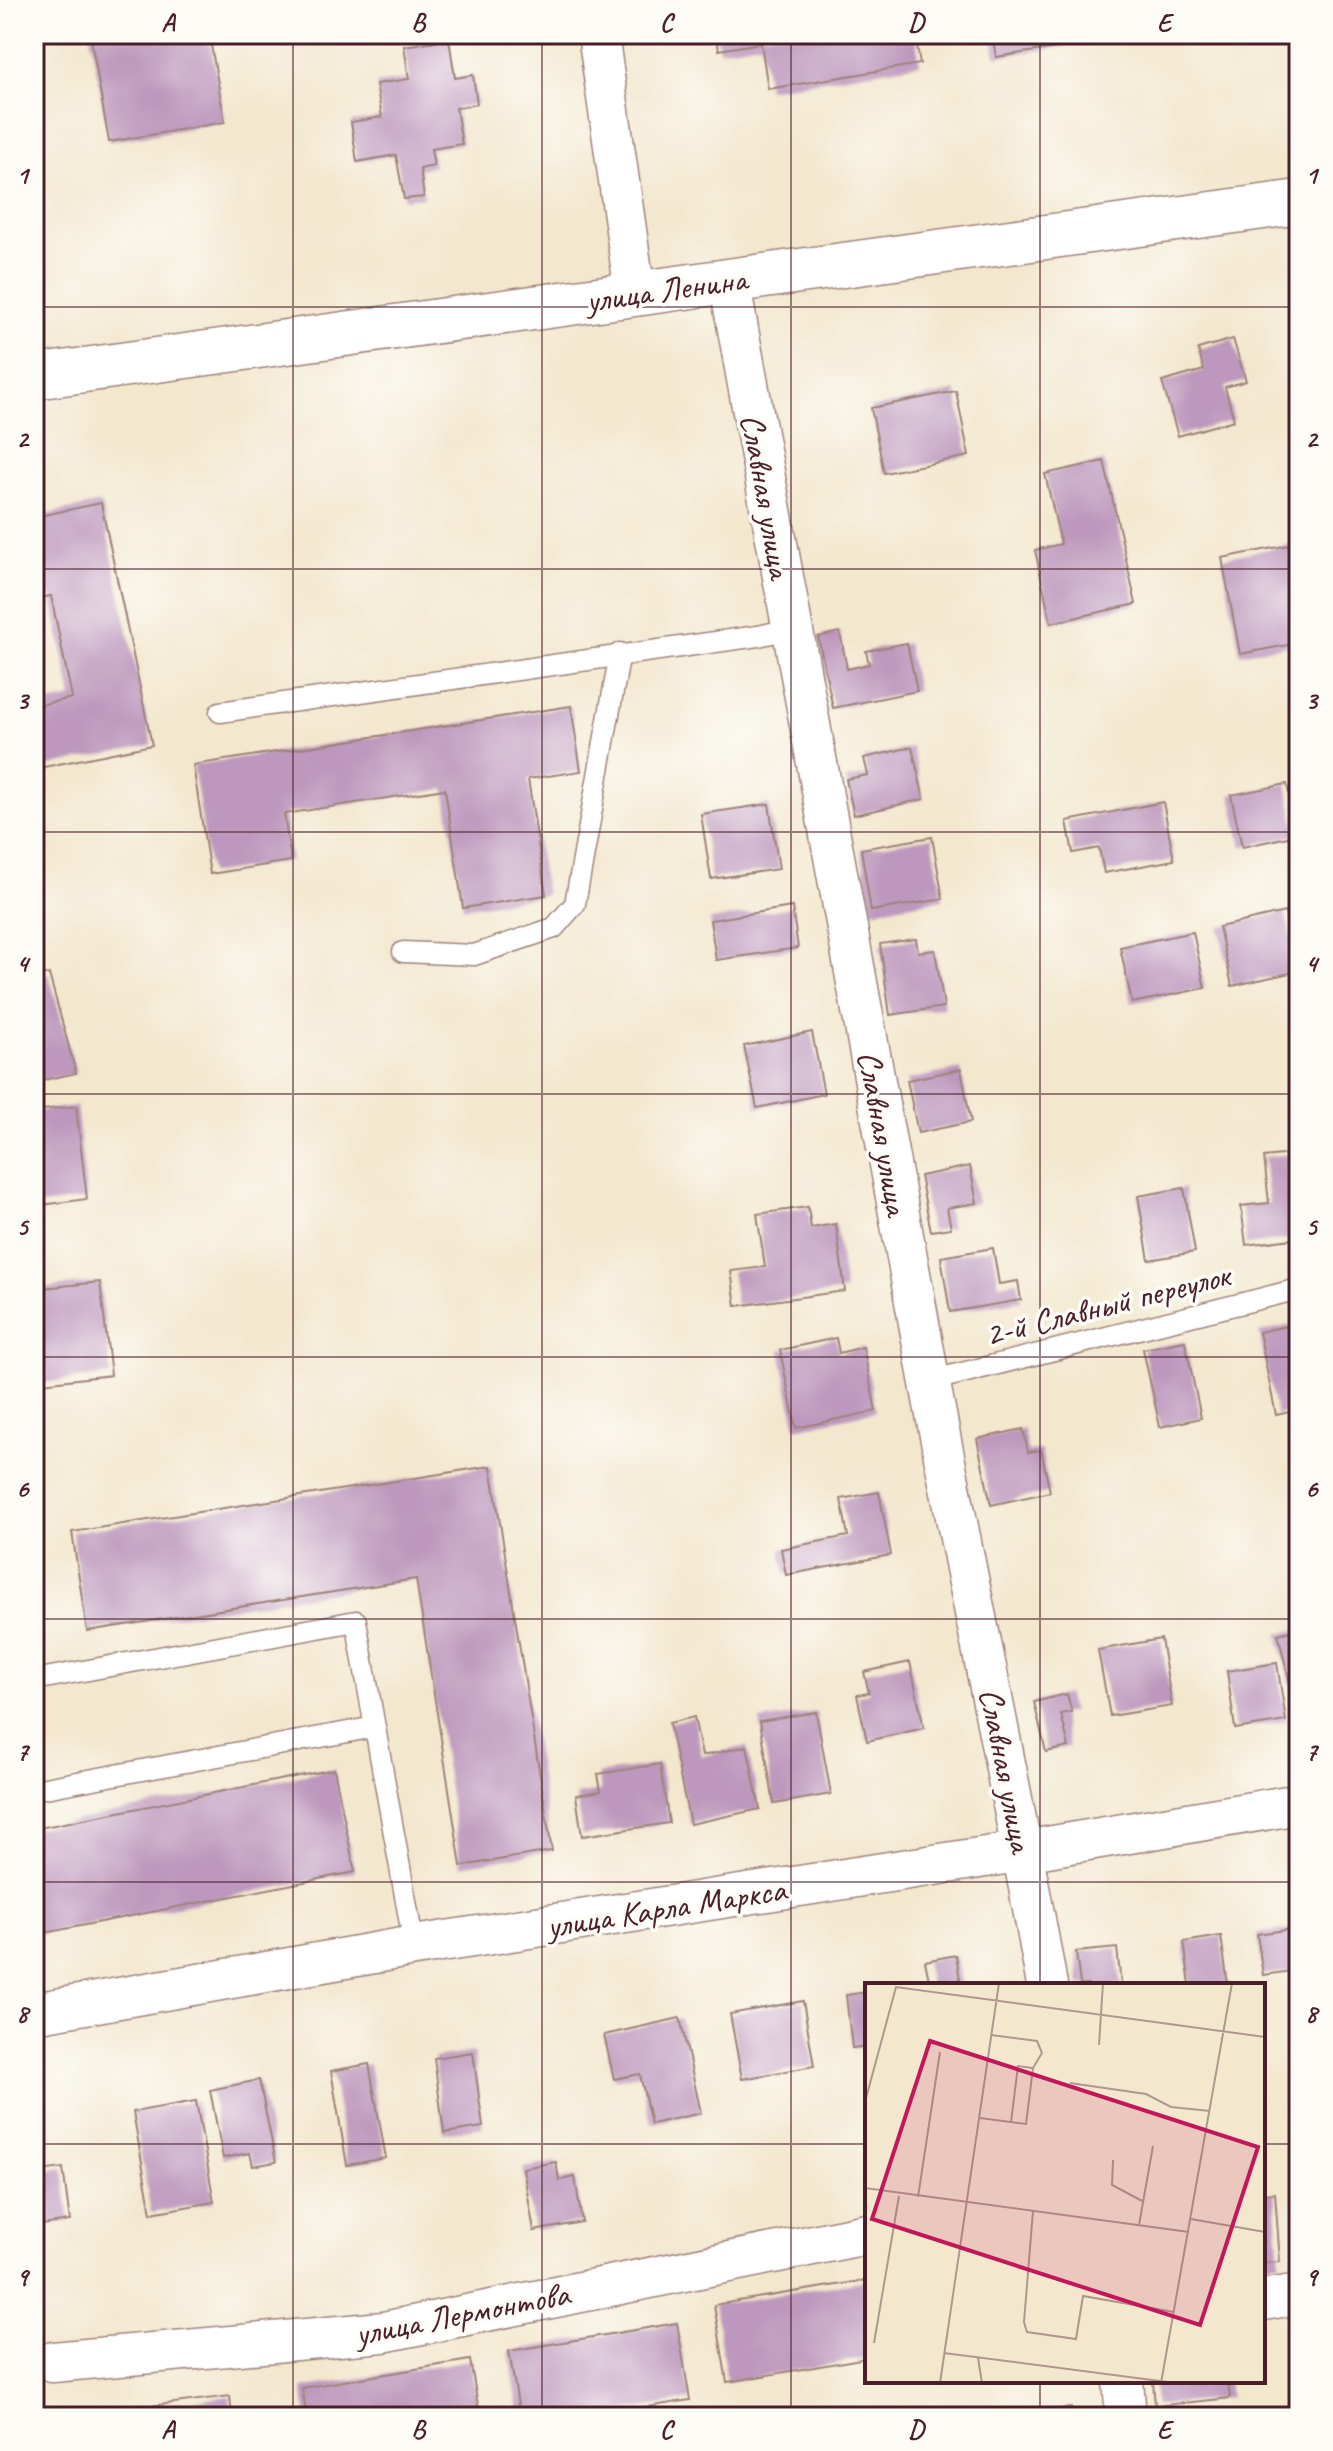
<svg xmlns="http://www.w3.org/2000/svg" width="1333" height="2451" font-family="Caveat,sans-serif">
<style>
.building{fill:#bd97bd}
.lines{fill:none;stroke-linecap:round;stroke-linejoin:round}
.service-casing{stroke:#9e837c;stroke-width:23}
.minor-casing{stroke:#9e837c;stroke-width:43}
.secondary-casing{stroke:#9e837c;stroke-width:47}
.service{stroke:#fff;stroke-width:20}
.minor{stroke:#fff;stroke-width:40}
.secondary{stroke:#fff;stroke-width:44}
.grid{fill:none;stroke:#4a1f2b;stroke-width:2;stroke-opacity:0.55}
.labels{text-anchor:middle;stroke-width:7;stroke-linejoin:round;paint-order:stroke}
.street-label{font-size:34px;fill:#4a1f2b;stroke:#fdfcf7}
.inset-road{fill:none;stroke:#af978d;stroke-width:2}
.view{fill:#c2185b;fill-opacity:0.15;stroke:#c2185b;stroke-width:4}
.inset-edge{fill:none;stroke:#4a1f2b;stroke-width:4}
.neatline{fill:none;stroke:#4a1f2b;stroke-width:3}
.grid-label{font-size:26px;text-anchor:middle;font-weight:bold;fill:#4a1f2b}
</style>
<rect width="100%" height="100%" fill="#fdfcf7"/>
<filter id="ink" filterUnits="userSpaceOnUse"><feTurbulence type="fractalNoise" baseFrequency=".0125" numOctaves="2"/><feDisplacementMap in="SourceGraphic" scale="16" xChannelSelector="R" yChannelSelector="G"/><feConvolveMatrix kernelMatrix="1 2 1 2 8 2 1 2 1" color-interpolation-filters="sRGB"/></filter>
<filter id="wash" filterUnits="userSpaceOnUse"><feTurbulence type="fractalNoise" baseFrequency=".006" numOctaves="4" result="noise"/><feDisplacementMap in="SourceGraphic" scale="32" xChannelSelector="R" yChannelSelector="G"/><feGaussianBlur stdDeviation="1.8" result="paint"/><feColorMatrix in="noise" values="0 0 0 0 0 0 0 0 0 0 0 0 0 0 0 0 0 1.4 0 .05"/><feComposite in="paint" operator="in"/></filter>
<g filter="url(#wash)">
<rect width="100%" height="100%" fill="#f3e7ce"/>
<g id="blocks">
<g class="building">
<polygon points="90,34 209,34 225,122 109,142"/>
<polygon points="716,34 915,34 920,64 768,89 761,43 719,50"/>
<polygon points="992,34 1137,34 1137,36 996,57"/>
<polygon points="449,39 455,78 473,75 477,104 456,108 462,144 431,149 434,166 420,169 424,197 404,199 396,155 357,162 351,122 382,117 376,84 409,79 404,46"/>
<polygon points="1233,339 1246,381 1225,387 1234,420 1178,436 1162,382 1204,370 1198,349"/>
<polygon points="956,391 969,456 884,473 871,408"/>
<polygon points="1104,461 1136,604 1051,623 1035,550 1061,544 1045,474"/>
<polygon points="101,503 152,745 34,769 34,706 72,698 51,596 34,599 34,517"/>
<polygon points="1299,543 1299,643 1240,654 1222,558"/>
<polygon points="840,632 847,669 869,664 866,651 907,643 917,691 833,708 818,637"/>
<polygon points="571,706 581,771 528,779 546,895 463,908 445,789 284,814 291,861 210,874 193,765"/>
<polygon points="912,747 924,799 854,815 846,779 868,775 864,758"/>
<polygon points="1287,784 1297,835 1242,847 1231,795"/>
<polygon points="1163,802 1174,860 1104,873 1099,848 1073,853 1067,821"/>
<polygon points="769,804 779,869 711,879 701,814"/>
<polygon points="932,837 943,899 871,911 861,849"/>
<polygon points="792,907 798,948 716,960 710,920"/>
<polygon points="1285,912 1299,971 1232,986 1219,927"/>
<polygon points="1193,932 1205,988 1132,1003 1120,947"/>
<polygon points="916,939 918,952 935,950 944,1007 890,1015 880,944"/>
<polygon points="49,974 76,1073 34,1082 34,978"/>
<polygon points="812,1032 824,1094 757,1108 744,1046"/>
<polygon points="961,1069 971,1122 918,1133 907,1080"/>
<polygon points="76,1106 87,1199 34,1206 34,1111"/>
<polygon points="1299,1153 1299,1238 1246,1245 1241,1206 1269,1203 1264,1157"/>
<polygon points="970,1166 977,1203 947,1208 951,1228 931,1231 920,1176"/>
<polygon points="1184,1188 1195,1252 1149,1260 1138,1196"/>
<polygon points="808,1207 811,1228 836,1224 845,1291 736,1306 731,1271 765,1267 757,1214"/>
<polygon points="993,1248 999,1284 1018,1281 1021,1300 950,1312 941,1257"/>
<polygon points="100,1282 111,1375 34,1384 34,1289"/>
<polygon points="1296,1324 1299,1337 1299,1410 1276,1415 1259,1332"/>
<polygon points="836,1338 839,1353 863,1347 876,1411 796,1428 780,1350"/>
<polygon points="1185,1341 1201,1418 1160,1427 1143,1349"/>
<polygon points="1023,1429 1028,1452 1041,1450 1050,1492 991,1505 977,1439"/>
<polygon points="491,1466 552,1851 461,1866 416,1579 87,1631 72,1532"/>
<polygon points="879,1492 891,1555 786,1575 781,1549 848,1536 841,1499"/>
<polygon points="1299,1629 1299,1715 1298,1716 1278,1634"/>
<polygon points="1161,1639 1172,1706 1110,1716 1098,1650"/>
<polygon points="910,1662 924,1728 867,1741 857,1695 869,1693 864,1672"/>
<polygon points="1277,1663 1286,1721 1235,1729 1227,1671"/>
<polygon points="1067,1694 1072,1712 1061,1714 1069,1747 1046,1752 1034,1702"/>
<polygon points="816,1712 831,1794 774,1804 760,1721"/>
<polygon points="694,1717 702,1756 747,1746 760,1809 690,1824 669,1723"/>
<polygon points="660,1764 669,1823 582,1836 576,1795 601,1791 598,1774"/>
<polygon points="334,1769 355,1872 34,1935 34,1829"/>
<polygon points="1299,1928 1299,1970 1263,1975 1257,1934"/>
<polygon points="1221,1936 1228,1985 1190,1985 1184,1942"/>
<polygon points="1117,1948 1121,1985 1080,1985 1076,1952"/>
<polygon points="956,1955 961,1985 930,1985 925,1961"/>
<polygon points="867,1992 867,2046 852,2048 846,1995"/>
<polygon points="803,2001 814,2066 742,2079 730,2014"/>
<polygon points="680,2018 701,2113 651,2124 640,2074 614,2079 604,2035"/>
<polygon points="473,2052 483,2127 444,2133 434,2058"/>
<polygon points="369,2064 386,2158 347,2165 331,2071"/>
<polygon points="259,2080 276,2162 253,2166 250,2153 223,2158 210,2090"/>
<polygon points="196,2101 214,2202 151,2213 133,2112"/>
<polygon points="34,2144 40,2171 63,2168 70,2221 34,2226"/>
<polygon points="556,2162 559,2180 575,2177 582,2222 534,2231 523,2168"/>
<polygon points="1275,2193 1280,2262 1263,2263 1263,2194"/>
<polygon points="867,2280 867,2358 727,2382 714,2305"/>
<polygon points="677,2323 690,2400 586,2417 520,2417 509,2351"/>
<polygon points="470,2360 480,2417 307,2417 302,2388"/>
<polygon points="1153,2381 1228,2381 1230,2398 1155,2406"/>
<polygon points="230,2396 232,2417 134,2417 133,2408"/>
<polygon points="1071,2408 1072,2417 1004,2417 1004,2415"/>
</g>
</g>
</g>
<g filter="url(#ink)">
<use href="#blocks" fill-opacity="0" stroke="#9e837c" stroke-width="2"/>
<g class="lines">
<g class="service-casing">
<g id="service">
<polyline points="220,712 758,636 790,629"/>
<polyline points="403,952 474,955 554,928 575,904 620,653"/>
<polyline points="930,1381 1299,1289"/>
<polyline points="34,1680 356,1621 414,1946"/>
<polyline points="34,1790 375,1727"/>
</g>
</g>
<g class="minor-casing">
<g id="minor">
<polyline points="598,34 635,293"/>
<path d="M729 280C793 646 860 1012 929 1378 967 1580 1011 1782 1047 1985"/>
<polyline points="34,2013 414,1946 1024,1851 1299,1804"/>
<polyline points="1263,2300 1299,2294"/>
<polyline points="53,2362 383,2332 867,2234"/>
<polyline points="1123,2381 1126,2417"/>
</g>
</g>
<g class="secondary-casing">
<polyline id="secondary" points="34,377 1299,202"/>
</g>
<use href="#service" class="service"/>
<use href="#minor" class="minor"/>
<use href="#secondary" class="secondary"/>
</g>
</g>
<path class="grid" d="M293 34V2417M542 34V2417M791 34V2417M1040 34V1985M34 307H1299M34 569H1299M34 832H1299M34 1094H1299M34 1357H1299M34 1619H1299M34 1882H1299M34 2144H867M1263 2144H1299M1040 2381V2417"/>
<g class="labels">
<g class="street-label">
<text transform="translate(666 289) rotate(-8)" y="12">улица Ленина</text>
<text transform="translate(767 496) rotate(80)" y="12">Славная улица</text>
<text transform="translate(884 1133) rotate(80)" y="12">Славная улица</text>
<text transform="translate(1107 1304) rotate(-14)" y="12">2-й Славный переулок</text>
<text transform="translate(1007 1770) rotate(79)" y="12">Славная улица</text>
<text transform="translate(666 1907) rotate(-9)" y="12">улица Карла Маркса</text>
<text transform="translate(462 2313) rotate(-11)" y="12">улица Лермонтова</text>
</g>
</g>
<g transform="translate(865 1983)">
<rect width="400" height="400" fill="#f3e7ce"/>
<path class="inset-road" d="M234 62 238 0M205 100 281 111 306 124 345 128M0 119 31 4 400 54M115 135 161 141 168 85 177 70 172 58 126 52M146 139 153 83 168 85M248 177 247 202 279 219M0 205 324 249M53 214 75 69M168 228 159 339 162 349 211 356 218 313 309 329M326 236 400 249M274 242 288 163M9 360 34 213M79 370 310 400M113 375 117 400M75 400 134 0M296 400 367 0"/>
<path class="view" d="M65 58 393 164 335 342 7 236Z"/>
<rect width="400" height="400" class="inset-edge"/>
</g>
<rect width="1333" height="2451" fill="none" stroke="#fdfcf7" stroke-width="88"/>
<rect x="44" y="44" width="1245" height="2363" class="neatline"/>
<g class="grid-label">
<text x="168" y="31">A</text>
<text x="418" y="31">B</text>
<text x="666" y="31">C</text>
<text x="916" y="31">D</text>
<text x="1164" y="31">E</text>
<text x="22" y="184">1</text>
<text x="1311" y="184">1</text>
<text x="22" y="447">2</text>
<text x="1311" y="447">2</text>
<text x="22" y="709">3</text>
<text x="1311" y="709">3</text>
<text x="22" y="972">4</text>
<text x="1311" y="972">4</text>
<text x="22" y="1235">5</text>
<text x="1311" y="1235">5</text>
<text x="22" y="1497">6</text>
<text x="1311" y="1497">6</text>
<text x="22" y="1760">7</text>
<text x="1311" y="1760">7</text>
<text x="22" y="2022">8</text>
<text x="1311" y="2022">8</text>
<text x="22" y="2285">9</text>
<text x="1311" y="2285">9</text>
<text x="168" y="2438">A</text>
<text x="418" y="2438">B</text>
<text x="666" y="2438">C</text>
<text x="916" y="2438">D</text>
<text x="1164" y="2438">E</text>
</g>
</svg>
